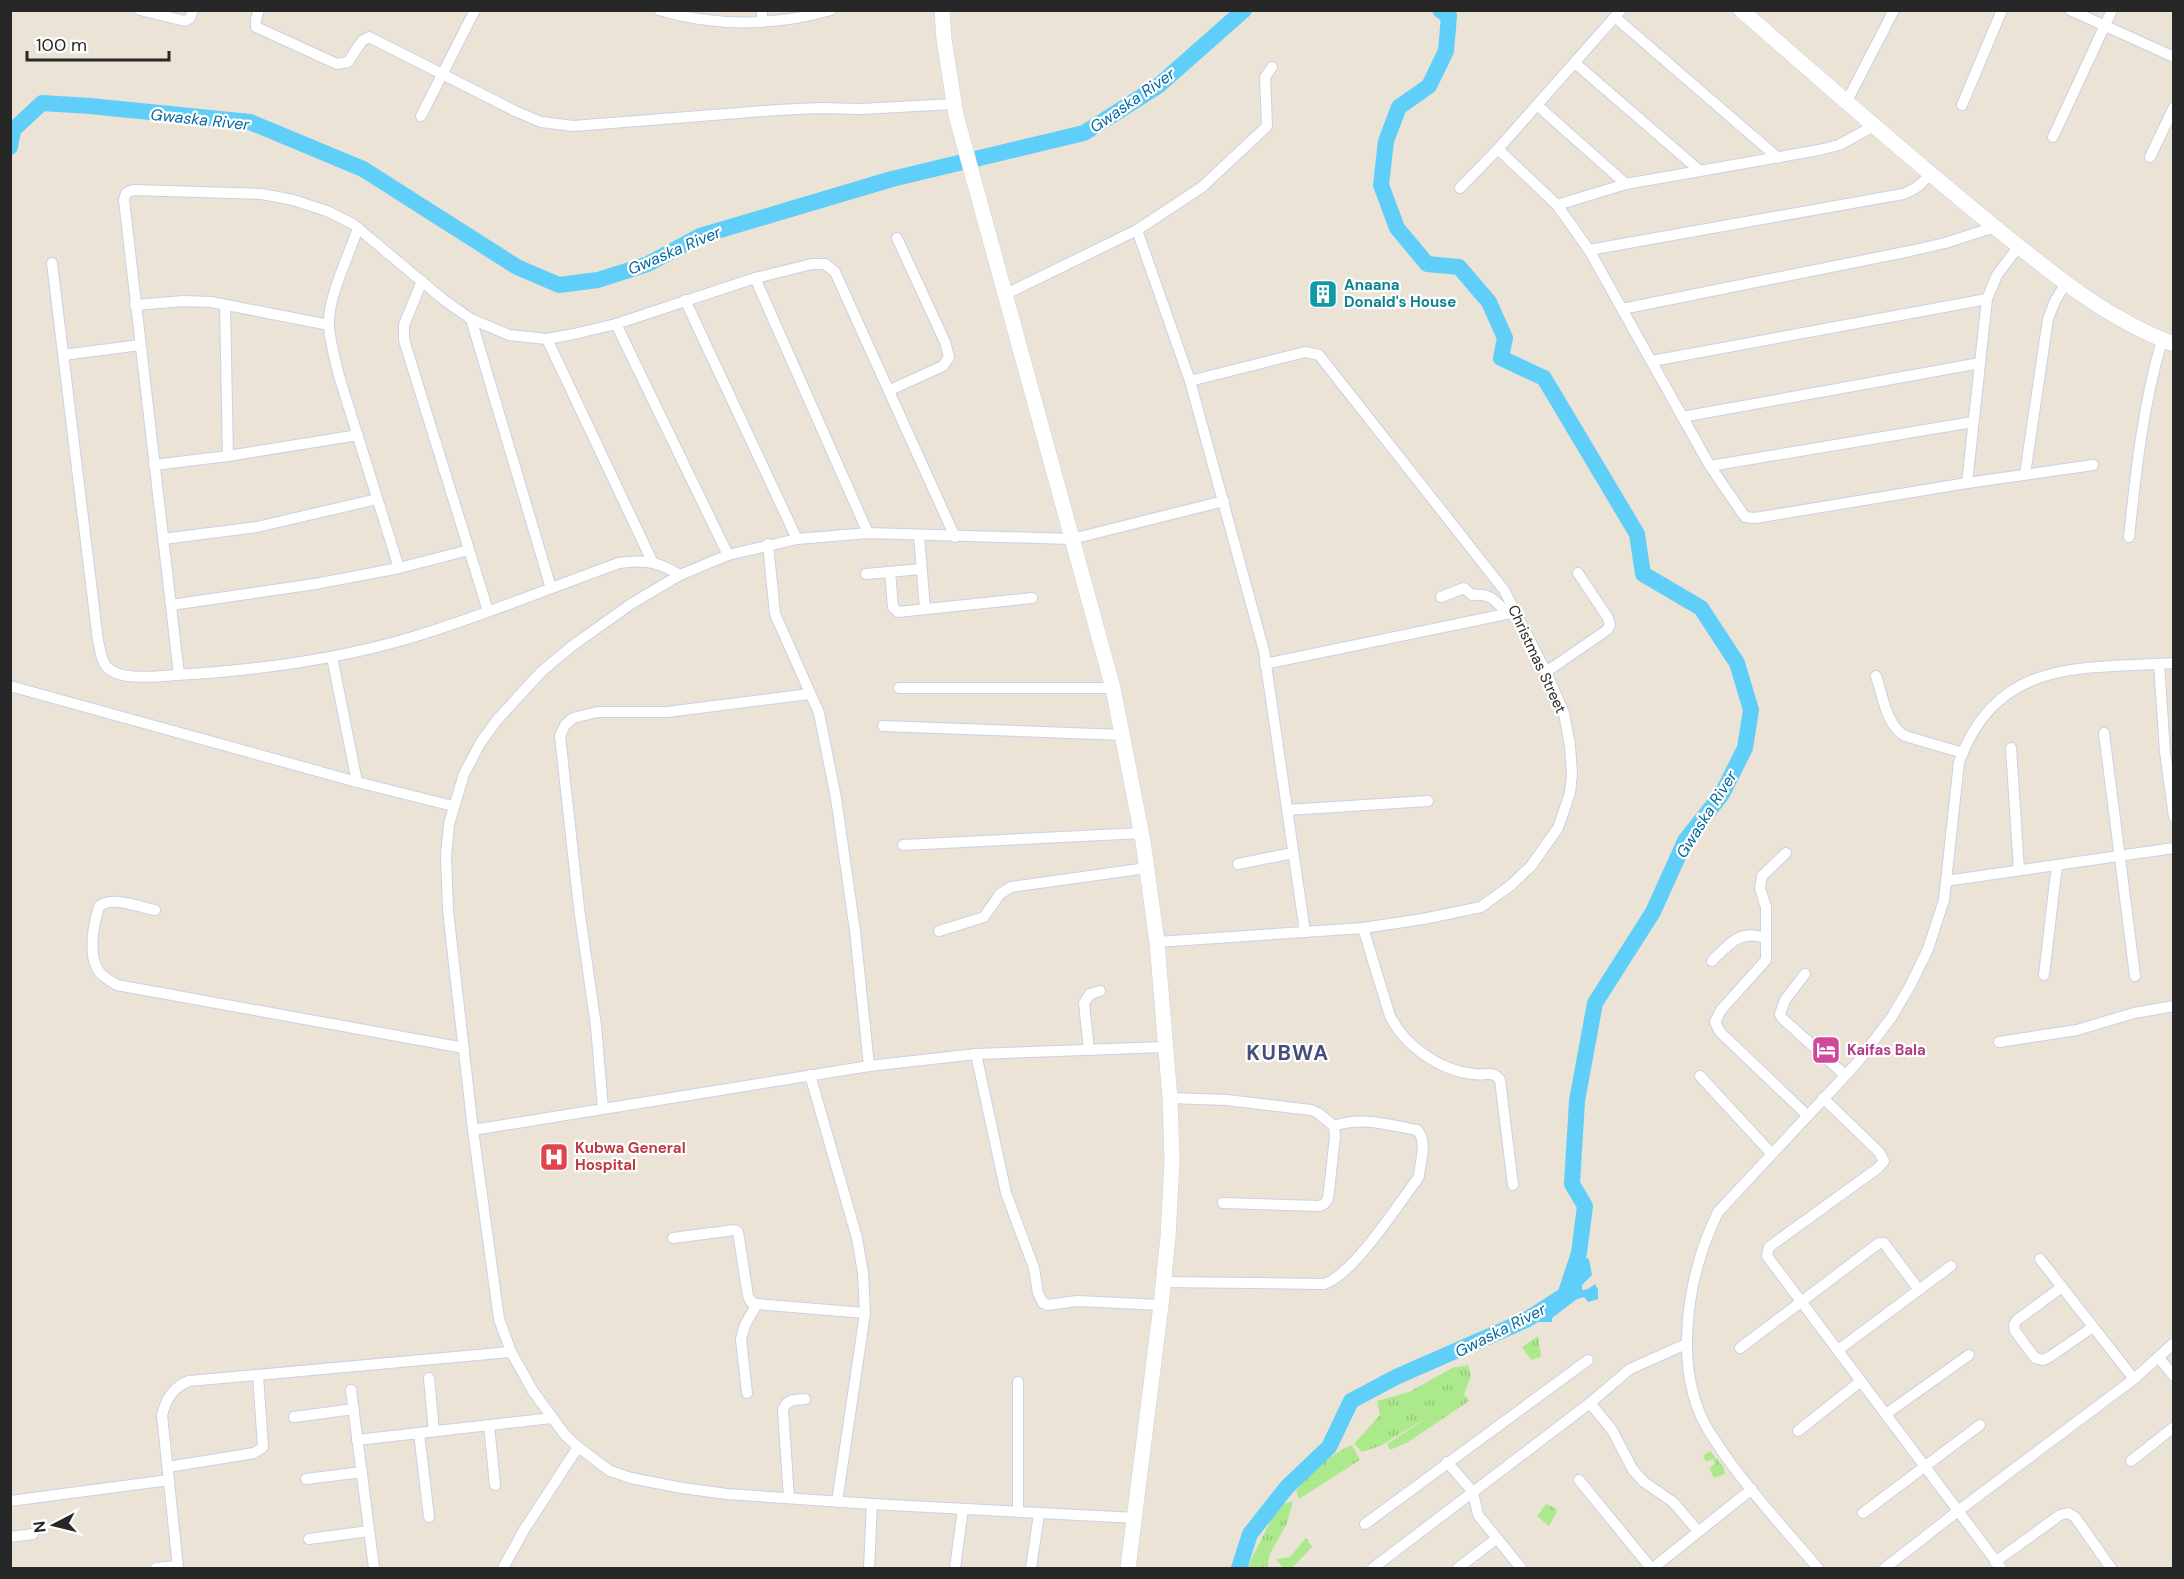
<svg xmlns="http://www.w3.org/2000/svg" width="2184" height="1579" font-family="'DM Sans',sans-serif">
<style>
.grass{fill:url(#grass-tufts)}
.water{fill:#5fcff9}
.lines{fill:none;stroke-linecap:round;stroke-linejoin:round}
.river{stroke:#5fcff9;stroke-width:16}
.street-casing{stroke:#ccd0e3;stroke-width:12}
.secondary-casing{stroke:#ccd0e3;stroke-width:16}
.street{stroke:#fff;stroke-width:10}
.secondary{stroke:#fff;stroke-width:15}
.labels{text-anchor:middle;stroke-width:4.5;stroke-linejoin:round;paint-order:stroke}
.culture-label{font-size:15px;font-weight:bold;fill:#0d838f;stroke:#fff;text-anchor:start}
.street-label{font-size:15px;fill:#272727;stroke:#fff}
.hotel-label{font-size:15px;font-weight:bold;fill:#b23c85;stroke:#fff;text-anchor:start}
.health-label{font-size:15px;font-weight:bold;fill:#be3a42;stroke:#fff;text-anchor:start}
.water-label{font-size:16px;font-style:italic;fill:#0169a2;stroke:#fff}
.district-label{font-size:21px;font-weight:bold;letter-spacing:1.5px;fill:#444e7c;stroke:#fff}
</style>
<defs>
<pattern id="grass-tufts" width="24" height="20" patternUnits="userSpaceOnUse" patternTransform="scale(1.5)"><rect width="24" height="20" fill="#ace98d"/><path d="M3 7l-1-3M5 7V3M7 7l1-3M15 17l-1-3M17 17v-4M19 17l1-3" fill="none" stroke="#94c87a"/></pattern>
</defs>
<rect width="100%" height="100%" fill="#ece3d7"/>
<g class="grass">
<polygon points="1538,1336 1541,1357 1531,1360 1522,1347"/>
<polygon points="1468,1365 1471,1376 1464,1394 1469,1401 1408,1442 1390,1450 1387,1444 1433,1414 1380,1446 1362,1452 1354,1444 1380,1415 1377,1401 1409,1392 1452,1368"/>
<path d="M1352 1445 1360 1460 1299 1499 1296 1491C1310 1471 1330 1454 1352 1445Z"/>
<polygon points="1710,1451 1724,1468 1725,1474 1714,1478 1709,1468 1715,1464 1713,1459 1706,1462 1703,1456"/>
<polygon points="1293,1501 1287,1523 1270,1554 1267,1568 1247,1568 1278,1506"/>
<polygon points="1546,1504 1555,1508 1557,1512 1549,1526 1537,1516"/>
<polygon points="1306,1538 1312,1547 1292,1568 1283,1568 1276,1559 1290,1557"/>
</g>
<polygon class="water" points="1580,1255 1589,1259 1592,1275 1582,1285 1582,1290 1588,1289 1595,1284 1598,1289 1598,1299 1588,1302 1584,1297 1577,1299 1552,1318 1552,1322 1539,1322 1534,1317 1568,1296"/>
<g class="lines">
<g class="river">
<polyline points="10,147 13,130 42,103 90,106 250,122 363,169 517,267 559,285 598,280 648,264 700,236 892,179 1084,133 1158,86 1244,10"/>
<polyline points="1239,1568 1250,1534 1287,1487 1329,1447 1351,1401 1396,1377 1526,1320 1565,1295 1579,1253 1585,1206 1572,1184 1577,1101 1595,1003 1653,912 1685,841 1722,794 1745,748 1751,710 1737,663 1701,608 1643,574 1637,534 1544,378 1501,358 1505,338 1489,302 1459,267 1427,264 1397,228 1381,185 1386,141 1399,107 1429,86 1446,51 1449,16 1440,10"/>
</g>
<g class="street-casing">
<g id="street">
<polyline points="140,10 185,21 190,18 193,10"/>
<polyline points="259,10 256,19 256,27 337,64 348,62 362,41 369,37 515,111 541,122 573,126 777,110 820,108 861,109 953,104"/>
<path d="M659 10C715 27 775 26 831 10"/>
<polyline points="2070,10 2174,57"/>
<polyline points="1616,18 1778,158"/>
<polyline points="762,22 762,10"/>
<polyline points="1575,63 1699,170"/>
<polyline points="1847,101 1894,10"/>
<polyline points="1962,105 2002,10"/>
<polyline points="1538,106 1626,184"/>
<polyline points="421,116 475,10"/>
<polyline points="2053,137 2112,10"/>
<polyline points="1498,149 1557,205 1589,250 1710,466 1745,517 1755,518 1967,483 2093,465"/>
<polyline points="2150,157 2174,107"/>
<polyline points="1460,188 1498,149 1621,10"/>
<polyline points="1557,205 1626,184 1819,150 1839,145 1874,126"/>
<path d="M358 228C349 255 327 299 329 326 330 343 335 359 339 376L399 568"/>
<polyline points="1137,230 1190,381 1264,651 1305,932"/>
<path d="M1589 250 1903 194C1915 190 1922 184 1930 174"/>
<path d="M52 263 98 641C100 648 101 660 106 666 119 682 158 676 176 675 264 670 352 658 435 630 497 610 558 585 619 563 644 559 659 562 680 575"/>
<polyline points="755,278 868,533"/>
<polyline points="422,281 404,325 404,340 488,611"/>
<polyline points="1004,295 1137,230 1202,187 1264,129 1267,126 1265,77 1272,67"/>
<polyline points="685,300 797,539"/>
<polyline points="135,305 184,301 211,302 329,325"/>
<polyline points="225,305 228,456"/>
<polyline points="1622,309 1910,251 1945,243 1995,227"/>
<polyline points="471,319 551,588"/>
<polyline points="616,324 728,555"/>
<polyline points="547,339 652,561"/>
<polyline points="63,355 140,345"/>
<polyline points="1652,361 1987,299"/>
<polyline points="890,390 943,366 949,357 945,342 897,238"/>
<polyline points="1682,417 1980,363"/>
<polyline points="154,465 228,456 358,435"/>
<polyline points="1710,466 1973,422"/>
<polyline points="2025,474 2048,319 2055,301 2066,283"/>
<polyline points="1967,483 1987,299 1997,275 2019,246"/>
<polyline points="919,535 925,609"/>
<path d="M2129 537C2136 470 2143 405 2162 340"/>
<polyline points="163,539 257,527 377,499"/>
<polyline points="768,544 775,614 819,713 836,798 855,931 869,1066"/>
<polyline points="890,572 893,607 898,612 1032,598"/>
<polyline points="866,574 921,569"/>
<path d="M1441 597 1464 588 1472 595C1492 593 1495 601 1508 614"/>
<polyline points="171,605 315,584 399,568 469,550"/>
<polyline points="332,657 357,782"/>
<polyline points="1265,664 1516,612"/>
<polyline points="2159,664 2165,752 2174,817"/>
<polyline points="1546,672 1607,630 1610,625 1608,618 1578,573"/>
<polyline points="179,675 124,200 126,193 133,190 262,194 293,200 327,211 353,224 444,300 471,319 509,335 547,339 574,334 616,324 755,278 812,264 825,264 835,272 955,537"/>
<path d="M1876 676C1883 696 1886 725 1905 736L1963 753"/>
<polyline points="10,686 357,782 453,806"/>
<polyline points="899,688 1113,688"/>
<polyline points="883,726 1124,735"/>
<polyline points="2104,733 2135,976"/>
<polyline points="2011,748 2019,870"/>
<polyline points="1287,810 1428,801"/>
<polyline points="903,845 1142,833"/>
<polyline points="1786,853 1762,876 1760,888 1766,907 1766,960 1721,1010 1715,1022 1720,1032 1807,1115"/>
<polyline points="1238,864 1293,853"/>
<polyline points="1946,881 2174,848"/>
<path d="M155 910C140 907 109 895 99 907 93 925 87 959 101 974 105 978 112 982 117 985L464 1048"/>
<path d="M1363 928 1390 1016C1405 1046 1440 1071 1474 1074 1484 1076 1493 1070 1500 1080L1513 1185"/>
<polyline points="939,931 984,917 1000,894 1011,887 1147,868"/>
<polyline points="1157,942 1363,928 1423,919 1481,907 1511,885 1531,866 1558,828 1570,793 1572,774 1570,746 1564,713 1546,672 1504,590 1319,355 1305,352 1190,381"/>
<path d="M1712 961C1729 944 1740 929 1765 938"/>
<polyline points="1805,974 1785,1000 1780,1014 1782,1018 1845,1075"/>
<polyline points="2044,975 2057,865"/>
<polyline points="1999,1042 2077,1030 2134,1013 2174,1006"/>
<polyline points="1089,1050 1084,1003 1090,994 1100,991"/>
<polyline points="976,1054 1006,1193 1034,1268 1038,1293 1043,1303 1047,1305 1077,1301 1161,1305"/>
<polyline points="810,1075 857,1238 863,1273 865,1313 837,1502"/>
<polyline points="1700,1076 1771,1153"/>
<polyline points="1170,1098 1227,1100 1311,1110 1318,1113 1334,1126 1335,1137 1328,1199 1324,1204 1319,1206 1223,1203"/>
<polyline points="1823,1098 1879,1152 1884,1161 1878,1168 1769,1247 1767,1256 2001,1568"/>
<polyline points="603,1109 596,1026 579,908 560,736 565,725 573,718 597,712 667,712 809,694"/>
<polyline points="473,1130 869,1066 976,1054 1165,1047"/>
<polyline points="673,1238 727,1231 734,1230 738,1232 748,1296 751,1302 757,1304 865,1313"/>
<polyline points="2040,1259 2134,1379"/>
<path d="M1163 1282 1324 1284C1354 1274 1396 1207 1416 1181L1419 1176C1420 1162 1428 1141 1417 1130 1389 1125 1362 1116 1334 1126"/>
<polyline points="2062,1287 2017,1320 2014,1325 2015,1331 2035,1358 2042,1360 2048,1358 2093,1327"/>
<polyline points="1740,1348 1879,1243 1884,1243 1919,1290"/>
<polyline points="1838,1350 1951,1266"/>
<polyline points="2159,1358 2174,1376"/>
<polyline points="429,1378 434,1431"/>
<polyline points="1018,1382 1018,1512"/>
<polyline points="351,1390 374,1568"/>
<polyline points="747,1393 741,1339 745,1325 757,1304"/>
<polyline points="1590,1403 1612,1430 1633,1470 1644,1482 1673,1502 1698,1531"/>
<polyline points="1886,1414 1969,1355"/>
<polyline points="294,1417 354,1409"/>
<polyline points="489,1425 495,1485"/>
<polyline points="1798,1431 1861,1381"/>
<polyline points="419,1433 429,1517"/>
<polyline points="357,1440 552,1418"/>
<polyline points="2131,1461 2174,1427"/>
<polyline points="1447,1462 1473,1492 1478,1515 1521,1568"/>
<polyline points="168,1467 254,1453 263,1447 258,1375"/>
<polyline points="306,1479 362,1472"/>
<polyline points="1579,1480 1651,1568"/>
<path d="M789 1498 783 1410C786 1399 795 1400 805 1399"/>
<polyline points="10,1501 169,1480"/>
<polyline points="1863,1513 1980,1425"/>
<polyline points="1136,1518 872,1504 727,1494 682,1488 631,1478 610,1471 578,1447 565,1435 533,1391 511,1352 499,1319 473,1130 454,964 448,910 446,855 449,824 464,774 481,742 497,720 541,672 572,646 631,604 680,575 728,555 797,539 868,533 1072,539 1224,501"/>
<polyline points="1365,1524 1588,1360"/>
<polyline points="10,1537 33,1534"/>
<polyline points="309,1539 369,1531"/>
<polyline points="1995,1562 2060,1515 2068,1513 2075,1517 2111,1568"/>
<polyline points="156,1568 177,1566"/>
<path d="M178 1568 162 1415C166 1399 173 1387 189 1381L511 1352"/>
<polyline points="503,1568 524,1530 578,1447"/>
<polyline points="869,1568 872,1504"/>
<polyline points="955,1568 963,1509"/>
<polyline points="1031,1568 1039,1514"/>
<polyline points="1373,1568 1590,1403 1630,1369 1686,1344"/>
<polyline points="1458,1568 1496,1539"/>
<polyline points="1653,1568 1752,1489"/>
<path d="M1818 1568C1782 1526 1742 1483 1712 1436 1670 1373 1687 1276 1718 1212L1857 1063 1891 1018 1910 986 1928 949 1944 900 1959 762C1998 657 2081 669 2174 663"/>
<polyline points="1885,1568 1958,1511 2134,1379 2174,1343"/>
</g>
</g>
<g class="secondary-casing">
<g id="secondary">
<polyline points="942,10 944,39 956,115 1113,688 1143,841 1157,942 1170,1098 1172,1160 1168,1237 1161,1305 1128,1568"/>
<path d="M1741 10C1824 82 1906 155 1991 224 2048 270 2104 318 2174 344"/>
</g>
</g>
<use href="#street" class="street"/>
<use href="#secondary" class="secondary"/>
</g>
<defs>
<g id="building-square" transform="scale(1.5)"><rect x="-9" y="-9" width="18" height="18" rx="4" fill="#0f9aa8" stroke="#fff"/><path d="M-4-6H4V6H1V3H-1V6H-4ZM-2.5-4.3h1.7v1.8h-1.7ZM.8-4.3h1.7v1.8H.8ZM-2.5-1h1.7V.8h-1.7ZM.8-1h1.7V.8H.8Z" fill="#fff"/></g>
<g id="hotel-square" transform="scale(1.5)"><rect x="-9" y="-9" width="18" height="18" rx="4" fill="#d1479c" stroke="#fff"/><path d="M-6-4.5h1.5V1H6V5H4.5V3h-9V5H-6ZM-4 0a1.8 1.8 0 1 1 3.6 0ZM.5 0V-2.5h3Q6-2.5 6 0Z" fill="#fff"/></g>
<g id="hospital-square" transform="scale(1.5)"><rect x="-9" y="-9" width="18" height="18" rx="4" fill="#e0444e" stroke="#fff"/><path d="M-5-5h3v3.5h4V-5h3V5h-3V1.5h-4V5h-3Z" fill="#fff"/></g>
</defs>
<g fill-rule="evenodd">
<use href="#building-square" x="1323" y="294"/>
<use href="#hotel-square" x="1826" y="1050"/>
<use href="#hospital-square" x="554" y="1157"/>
</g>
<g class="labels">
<g class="culture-label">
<text x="1344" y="290">Anaana<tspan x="1344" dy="17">Donald's House</tspan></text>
</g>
<g class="street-label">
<text transform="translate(1537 659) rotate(65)" y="5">Christmas Street</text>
</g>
<g class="hotel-label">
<text x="1847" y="1055">Kaifas Bala</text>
</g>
<g class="health-label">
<text x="575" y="1153">Kubwa General<tspan x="575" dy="17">Hospital</tspan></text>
</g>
<g class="water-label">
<text transform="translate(1132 100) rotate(-35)" y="6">Gwaska River</text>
<text transform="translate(200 119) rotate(6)" y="6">Gwaska River</text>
<text transform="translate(674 250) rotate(-23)" y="6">Gwaska River</text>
<text transform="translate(1706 814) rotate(-58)" y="6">Gwaska River</text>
<text transform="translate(1500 1330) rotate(-27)" y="6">Gwaska River</text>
</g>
<g class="district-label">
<text x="1288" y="1060">KUBWA</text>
</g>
</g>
<rect width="2184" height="1579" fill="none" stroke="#272727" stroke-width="24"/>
<g transform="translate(54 1525) rotate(263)" stroke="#ffffff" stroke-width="4.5" paint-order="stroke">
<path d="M0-4.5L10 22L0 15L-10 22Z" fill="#272727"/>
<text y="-9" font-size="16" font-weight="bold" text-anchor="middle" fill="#272727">N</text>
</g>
<path d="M27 51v9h142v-9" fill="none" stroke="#272727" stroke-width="3"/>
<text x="36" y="51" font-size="18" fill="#272727" stroke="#ffffff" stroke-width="4.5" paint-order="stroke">100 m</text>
</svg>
